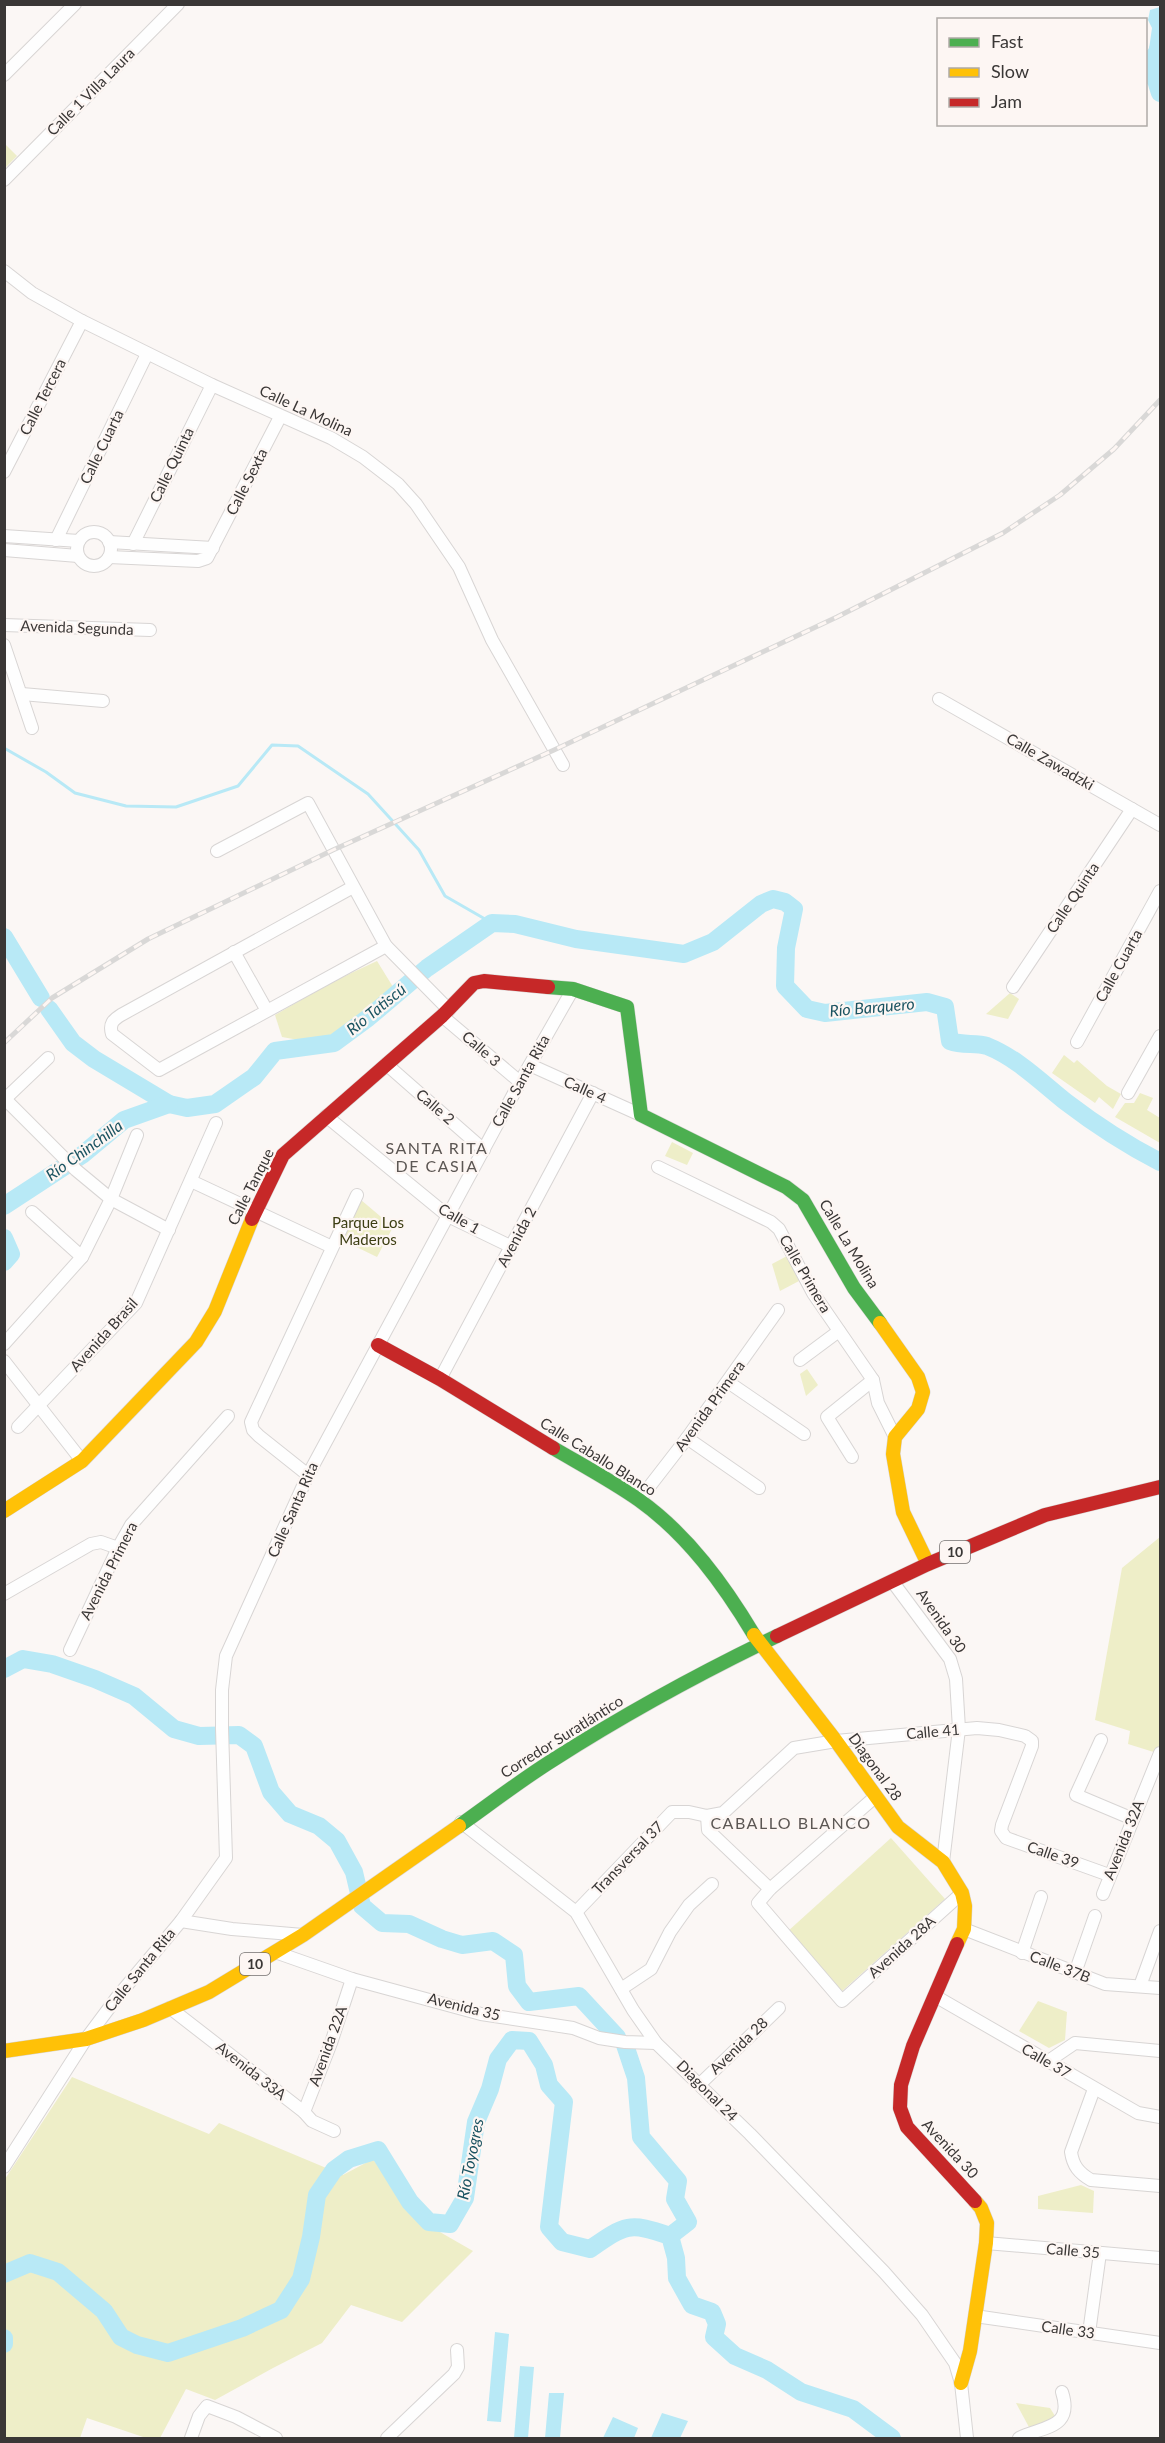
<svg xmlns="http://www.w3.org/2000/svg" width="1165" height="2443" font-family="Lato,sans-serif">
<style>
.green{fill:#eeeec8}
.water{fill:#b8e9f6}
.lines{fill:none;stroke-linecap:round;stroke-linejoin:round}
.stream{stroke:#b8e9f6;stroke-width:3}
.river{stroke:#b8e9f6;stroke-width:18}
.street-casing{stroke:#d8d5d4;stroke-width:14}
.fast-casing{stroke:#d8d5d4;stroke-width:15}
.slow-casing{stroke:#d8d5d4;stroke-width:15}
.jam-casing{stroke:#d8d5d4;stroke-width:15}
.street{stroke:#fefefe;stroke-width:12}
.fast{stroke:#4caf50;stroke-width:14}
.slow{stroke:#ffc107;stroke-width:14}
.jam{stroke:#c62828;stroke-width:14}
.rail-casing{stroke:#d9d8d7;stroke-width:5}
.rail{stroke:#fdf6f3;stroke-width:3;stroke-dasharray:9;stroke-linecap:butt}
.labels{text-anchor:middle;stroke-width:4.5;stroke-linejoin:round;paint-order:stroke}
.shield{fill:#fdf6f3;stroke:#74706f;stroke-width:1.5}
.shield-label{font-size:14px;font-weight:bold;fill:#3a3736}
.street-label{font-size:15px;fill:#3a3736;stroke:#fdf6f3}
.park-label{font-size:15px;fill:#3c3e13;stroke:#fdf6f3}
.water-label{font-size:16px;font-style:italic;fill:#1a5361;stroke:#fdf6f3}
.neighbourhood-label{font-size:16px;letter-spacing:1.5px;fill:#5c5754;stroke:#fdf6f3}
</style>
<rect width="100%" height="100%" fill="#fbf7f5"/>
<g class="green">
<polygon points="5,144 17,156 5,168 4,168"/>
<polygon points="377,961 398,995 338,1047 282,1037 275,1015 332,982"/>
<polygon points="1010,993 1019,999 1008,1019 986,1014"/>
<polygon points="1064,1055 1074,1063 1077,1060 1107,1086 1121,1094 1113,1109 1099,1097 1095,1103 1052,1073"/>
<polygon points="1140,1093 1153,1098 1147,1110 1160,1118 1160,1143 1115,1117 1125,1103 1134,1103"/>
<polygon points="672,1142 693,1153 687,1165 665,1156"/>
<polygon points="361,1200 393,1227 377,1257 342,1240"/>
<polygon points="787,1256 799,1281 780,1291 772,1264"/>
<polygon points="807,1369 818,1385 806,1396 800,1374"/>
<polygon points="1160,1537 1160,1754 1128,1744 1130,1731 1095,1720 1122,1568"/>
<polygon points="891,1838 945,1899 841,1992 787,1932"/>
<polygon points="1038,2001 1067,2012 1065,2040 1049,2048 1019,2031"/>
<polygon points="72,2077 209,2134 219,2123 343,2175 373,2159 409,2210 426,2224 473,2251 402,2322 351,2305 322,2343 273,2368 215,2400 186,2389 160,2438 146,2438 87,2418 80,2438 5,2438 5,2179"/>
<polygon points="1081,2185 1094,2191 1093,2213 1038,2209 1038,2196"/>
<polygon points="1016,2403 1050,2408 1055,2416 1052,2422 1030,2429"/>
</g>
<g class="water">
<polygon points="1160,7 1160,89 1153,89 1146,83 1146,51 1149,49 1152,28 1148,20 1150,10"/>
<polygon points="495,2332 509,2334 501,2422 487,2421"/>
<polygon points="520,2366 534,2367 528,2438 514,2438"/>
<polygon points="549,2393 564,2393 560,2438 545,2438"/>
<polygon points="662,2413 688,2421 680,2438 651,2438"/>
<polygon points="613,2417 638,2428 634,2438 603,2438"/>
</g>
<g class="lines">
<polyline class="stream" points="4,748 46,772 75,793 126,806 176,807 238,786 272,745 298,746 368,794 419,850 445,896 492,923"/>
<g class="river">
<path d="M1160 45C1151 62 1154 76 1160 93"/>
<polyline points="4,937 41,998"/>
<path d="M49 1009 73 1043 94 1059 169 1104 187 1108 215 1104 254 1077 275 1051 334 1043 368 1018 427 968 492 923 515 924 576 939 684 954 713 942 761 904 773 899 785 902 794 909 786 948 785 986 807 1009 825 1013 927 1002 945 1007 950 1041C963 1046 976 1042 987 1046 1017 1058 1041 1082 1066 1102 1096 1125 1127 1145 1160 1162"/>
<polyline points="4,1206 82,1155 124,1120 169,1104"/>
<polyline points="4,1238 11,1254 4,1262"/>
<polyline points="4,1669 23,1659 52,1664 95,1679 134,1696 174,1729 199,1736 239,1735 254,1746 271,1792 290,1814 319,1826 337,1841 354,1872 362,1906 382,1923 409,1924 442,1939 462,1945 493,1941 514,1955 517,1986 529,2002 579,1996 617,2037"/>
<polyline points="625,2045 636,2078 641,2137 678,2181 675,2199 688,2222 670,2236"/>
<path d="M4 2274 30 2263 58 2272 104 2311 121 2337 137 2345 168 2353 242 2328 281 2310 301 2279 311 2237 317 2195 334 2170 349 2159 378 2150 410 2202 429 2222 450 2224 465 2198 476 2122 490 2089 498 2059 512 2040 529 2041 544 2065 549 2085 564 2102 549 2227 562 2242 590 2249C626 2224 629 2222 670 2236L676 2258 677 2278 692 2305 712 2312 717 2324 714 2337 735 2356 767 2370 801 2392 853 2409 892 2438"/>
<polyline points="4,2338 4,2344"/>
</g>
<g class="street-casing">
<g id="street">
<polyline points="4,75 75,4"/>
<polyline points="4,180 178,4"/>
<polyline points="4,271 32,293 82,321 212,385 331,438 363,457 398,484 416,504 459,567 492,640 563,765"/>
<polyline points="4,472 82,321"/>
<circle cx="94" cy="549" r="17"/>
<polyline points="4,536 79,541"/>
<polyline points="56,540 147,354"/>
<polyline points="109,542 213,548"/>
<polyline points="133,544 212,385"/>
<polyline points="4,550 78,556"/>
<polyline points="109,557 198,561 207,558 280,417"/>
<polyline points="4,625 150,630"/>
<polyline points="4,645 32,728"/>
<polyline points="22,694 103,701"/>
<polyline points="939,699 1160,825"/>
<polyline points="217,851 308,803 386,946 449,1010"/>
<path d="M353 887 121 1015C113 1020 109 1024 112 1034L159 1070 386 946"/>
<polyline points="234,952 266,1009"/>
<polyline points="1013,987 1132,809"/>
<polyline points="442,1016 520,1082"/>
<polyline points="1077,1042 1160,891"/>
<polyline points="386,1064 484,1150"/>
<polyline points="530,1065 641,1115"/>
<polyline points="1128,1093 1160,1036"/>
<polyline points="4,1098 76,1170 111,1199 169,1230"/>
<polyline points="5,1099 48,1058"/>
<polyline points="326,1116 448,1216 512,1247"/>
<polyline points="658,1167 771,1222 779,1229 813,1293 873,1380 878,1403 895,1437"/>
<polyline points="191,1181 332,1247"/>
<polyline points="32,1212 82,1257"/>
<polyline points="4,1344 82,1257 111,1199 137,1135"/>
<polyline points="800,1360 839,1331"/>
<polyline points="4,1361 82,1461"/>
<polyline points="440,1379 593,1093"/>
<polyline points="728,1382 804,1434"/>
<polyline points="18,1427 136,1303 216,1123"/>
<polyline points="687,1438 759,1488"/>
<polyline points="852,1457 827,1417 873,1380"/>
<polyline points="308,1475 259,1436 253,1430 251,1422 357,1195"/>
<polyline points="639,1500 687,1438 778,1310"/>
<polyline points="892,1581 950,1659 956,1679 959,1729 943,1862"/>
<polyline points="4,1594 91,1544 101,1542 118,1548"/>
<polyline points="70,1650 118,1548 131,1525 228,1416"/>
<polyline points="1101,1740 1076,1795 1133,1819"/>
<polyline points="875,1797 770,1889 758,1903 842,2001 962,1893"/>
<polyline points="707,1816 708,1830 770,1889"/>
<polyline points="461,1822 576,1912 633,2010 656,2043 750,2134 884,2272 922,2315 955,2363 961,2383 967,2438"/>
<polyline points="1103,1894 1160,1753"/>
<polyline points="576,1912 672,1812 689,1812 707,1816 723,1813 794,1748 836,1741 977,1728 999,1730 1025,1736 1032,1741 1032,1746 1002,1825 1001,1831 1006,1838 1109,1875"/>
<polyline points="181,1921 232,1929 303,1935"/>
<polyline points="964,1929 1105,1984 1160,1988"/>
<polyline points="275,1952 352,1979 481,2014 573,2028 599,2038 625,2042 656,2043"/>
<polyline points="1022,1953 1041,1897"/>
<polyline points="1075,1973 1095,1916"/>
<polyline points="1140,1986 1160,1931"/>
<polyline points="621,1989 651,1969 670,1932 689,1905 712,1884"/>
<polyline points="935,1996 1138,2113 1160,2117"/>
<polyline points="170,2008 304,2112 312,2121 334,2131"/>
<polyline points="1047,2062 1075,2043 1160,2051"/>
<polyline points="700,2084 779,2008"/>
<path d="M1094 2089 1071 2152C1073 2166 1079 2173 1091 2180L1160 2186"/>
<polyline points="304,2112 331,2043 352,1979"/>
<polyline points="4,2167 86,2039 118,1996 181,1921 226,1858 222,1728 222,1690 226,1656 308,1475 520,1082 573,989"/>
<polyline points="986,2243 1160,2258"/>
<polyline points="975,2316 1160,2343"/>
<polyline points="1089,2333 1100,2253"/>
<polyline points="191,2438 199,2416 207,2406 236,2417 276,2438"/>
<polyline points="387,2438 454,2374 458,2367 457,2350"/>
<path d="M1019 2438C1043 2426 1074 2429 1062 2392"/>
</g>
</g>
<g class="fast-casing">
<g id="fast">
<polyline points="548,987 573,989 627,1007 641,1115 786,1187 803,1200 854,1288 880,1323"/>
<path d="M553 1448C582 1465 612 1481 639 1500 688 1535 724 1585 754 1635"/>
<path d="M459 1826C490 1804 521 1780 553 1760 625 1714 700 1673 777 1636"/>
</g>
</g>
<g class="slow-casing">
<g id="slow">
<polyline points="880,1323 918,1377 923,1392 918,1409 895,1437 893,1454 903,1512 928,1564"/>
<polyline points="4,1511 82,1461 196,1342 215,1311 252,1219"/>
<polyline points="754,1635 836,1741 898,1827 943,1862 962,1893 965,1906 964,1929 957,1944"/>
<polyline points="4,2051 86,2039 143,2020 209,1992 303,1935 459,1826"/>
<polyline points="961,2383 970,2351 986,2243 987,2223 981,2208 975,2201"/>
</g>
</g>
<g class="jam-casing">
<g id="jam">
<polyline points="252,1219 283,1155 442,1016 474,983 484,981 548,987"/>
<polyline points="378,1345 440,1379 553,1448"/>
<polyline points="777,1636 928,1564 1045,1515 1160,1487"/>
<polyline points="957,1944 913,2046 901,2085 900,2108 907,2127 975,2201"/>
</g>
</g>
<use href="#street" class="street"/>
<use href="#fast" class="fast"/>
<use href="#slow" class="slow"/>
<use href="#jam" class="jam"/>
<g class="rail-casing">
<polyline id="rail" points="4,1043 52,998 148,939 333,850 554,750 837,617 1003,533 1060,495 1114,449 1160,400"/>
</g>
<use href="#rail" class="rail"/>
</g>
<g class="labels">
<g class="shield">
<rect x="940" y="1541" width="30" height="22" rx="4.5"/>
<rect x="240" y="1953" width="30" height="22" rx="4.5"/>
</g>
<g class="shield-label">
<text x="955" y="1557">10</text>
<text x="255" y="1969">10</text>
</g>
<g class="street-label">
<text transform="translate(91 92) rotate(-45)" y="5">Calle 1 Villa Laura</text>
<text transform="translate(43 397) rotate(-63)" y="5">Calle Tercera</text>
<text transform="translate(306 411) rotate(25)" y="5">Calle La Molina</text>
<text transform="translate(102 447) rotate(-64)" y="5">Calle Cuarta</text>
<text transform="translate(172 465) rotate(-64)" y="5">Calle Quinta</text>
<text transform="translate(247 482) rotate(-63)" y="5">Calle Sexta</text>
<text transform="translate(77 628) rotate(2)" y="5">Avenida Segunda</text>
<text transform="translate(1050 762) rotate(30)" y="5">Calle Zawadzki</text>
<text transform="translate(1073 898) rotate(-56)" y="5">Calle Quinta</text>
<text transform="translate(1119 966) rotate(-61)" y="5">Calle Cuarta</text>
<text transform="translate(481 1049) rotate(41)" y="5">Calle 3</text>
<text transform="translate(521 1081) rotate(-61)" y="5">Calle Santa Rita</text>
<text transform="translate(585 1090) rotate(24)" y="5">Calle 4</text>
<text transform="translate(435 1107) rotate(41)" y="5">Calle 2</text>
<text transform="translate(251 1187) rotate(-63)" y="5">Calle Tanque</text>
<text transform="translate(459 1219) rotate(30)" y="5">Calle 1</text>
<text transform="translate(517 1237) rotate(-62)" y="5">Avenida 2</text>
<text transform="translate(849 1244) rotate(59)" y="5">Calle La Molina</text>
<text transform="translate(805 1274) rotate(60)" y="5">Calle Primera</text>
<text transform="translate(104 1335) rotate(-48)" y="5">Avenida Brasil</text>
<text transform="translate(710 1406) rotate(-54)" y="5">Avenida Primera</text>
<text transform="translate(598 1457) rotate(32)" y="5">Calle Caballo Blanco</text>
<text transform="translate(293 1510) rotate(-66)" y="5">Calle Santa Rita</text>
<text transform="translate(109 1571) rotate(-63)" y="5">Avenida Primera</text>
<text transform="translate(941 1621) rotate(55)" y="5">Avenida 30</text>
<text transform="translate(933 1732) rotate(-5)" y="5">Calle 41</text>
<text transform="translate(562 1737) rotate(-32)" y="5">Corredor Suratlántico</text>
<text transform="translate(875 1767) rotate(54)" y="5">Diagonal 28</text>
<text transform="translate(1124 1840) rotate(-68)" y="5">Avenida 32A</text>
<text transform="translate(1053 1855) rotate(19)" y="5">Calle 39</text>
<text transform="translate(628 1858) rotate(-46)" y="5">Transversal 37</text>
<text transform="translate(902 1947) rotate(-42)" y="5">Avenida 28A</text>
<text transform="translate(1060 1967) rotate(21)" y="5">Calle 37B</text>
<text transform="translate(140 1970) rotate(-51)" y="5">Calle Santa Rita</text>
<text transform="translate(464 2007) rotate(14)" y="5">Avenida 35</text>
<text transform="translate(328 2046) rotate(-70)" y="5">Avenida 22A</text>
<text transform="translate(739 2046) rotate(-44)" y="5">Avenida 28</text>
<text transform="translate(1046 2061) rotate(30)" y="5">Calle 37</text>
<text transform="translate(251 2071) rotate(38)" y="5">Avenida 33A</text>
<text transform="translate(707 2091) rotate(45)" y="5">Diagonal 24</text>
<text transform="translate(950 2149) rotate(47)" y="5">Avenida 30</text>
<text transform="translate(1073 2251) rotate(5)" y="5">Calle 35</text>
<text transform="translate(1068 2330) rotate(8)" y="5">Calle 33</text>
</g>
<g class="park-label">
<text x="368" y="1228">Parque Los<tspan x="368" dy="17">Maderos</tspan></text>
</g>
<g class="water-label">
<text transform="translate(872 1007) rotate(-5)" y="6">Río Barquero</text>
<text transform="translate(376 1009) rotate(-39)" y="6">Río Tatiscú</text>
<text transform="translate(84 1150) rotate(-36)" y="6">Río Chinchilla</text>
<text transform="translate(470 2159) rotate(-79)" y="6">Río Toyogres</text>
</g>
<g class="neighbourhood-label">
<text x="437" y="1154">SANTA RITA<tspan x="437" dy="18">DE CASIA</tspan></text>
<text x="791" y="1829">CABALLO BLANCO</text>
</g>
</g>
<rect width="1165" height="2443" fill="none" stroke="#3a3736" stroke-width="12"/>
<rect x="937" y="18" width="210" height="108" fill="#fdf6f3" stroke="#afaaa7" stroke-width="1.5"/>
<rect x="949" y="38" width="30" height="9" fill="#4caf50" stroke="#afaaa7" stroke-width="1.5"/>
<text x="991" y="48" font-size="18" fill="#3a3736">Fast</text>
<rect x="949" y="68" width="30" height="9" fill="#ffc107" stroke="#afaaa7" stroke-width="1.5"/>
<text x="991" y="78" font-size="18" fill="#3a3736">Slow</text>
<rect x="949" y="98" width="30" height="9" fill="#c62828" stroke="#afaaa7" stroke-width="1.5"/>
<text x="991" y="108" font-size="18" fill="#3a3736">Jam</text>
</svg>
